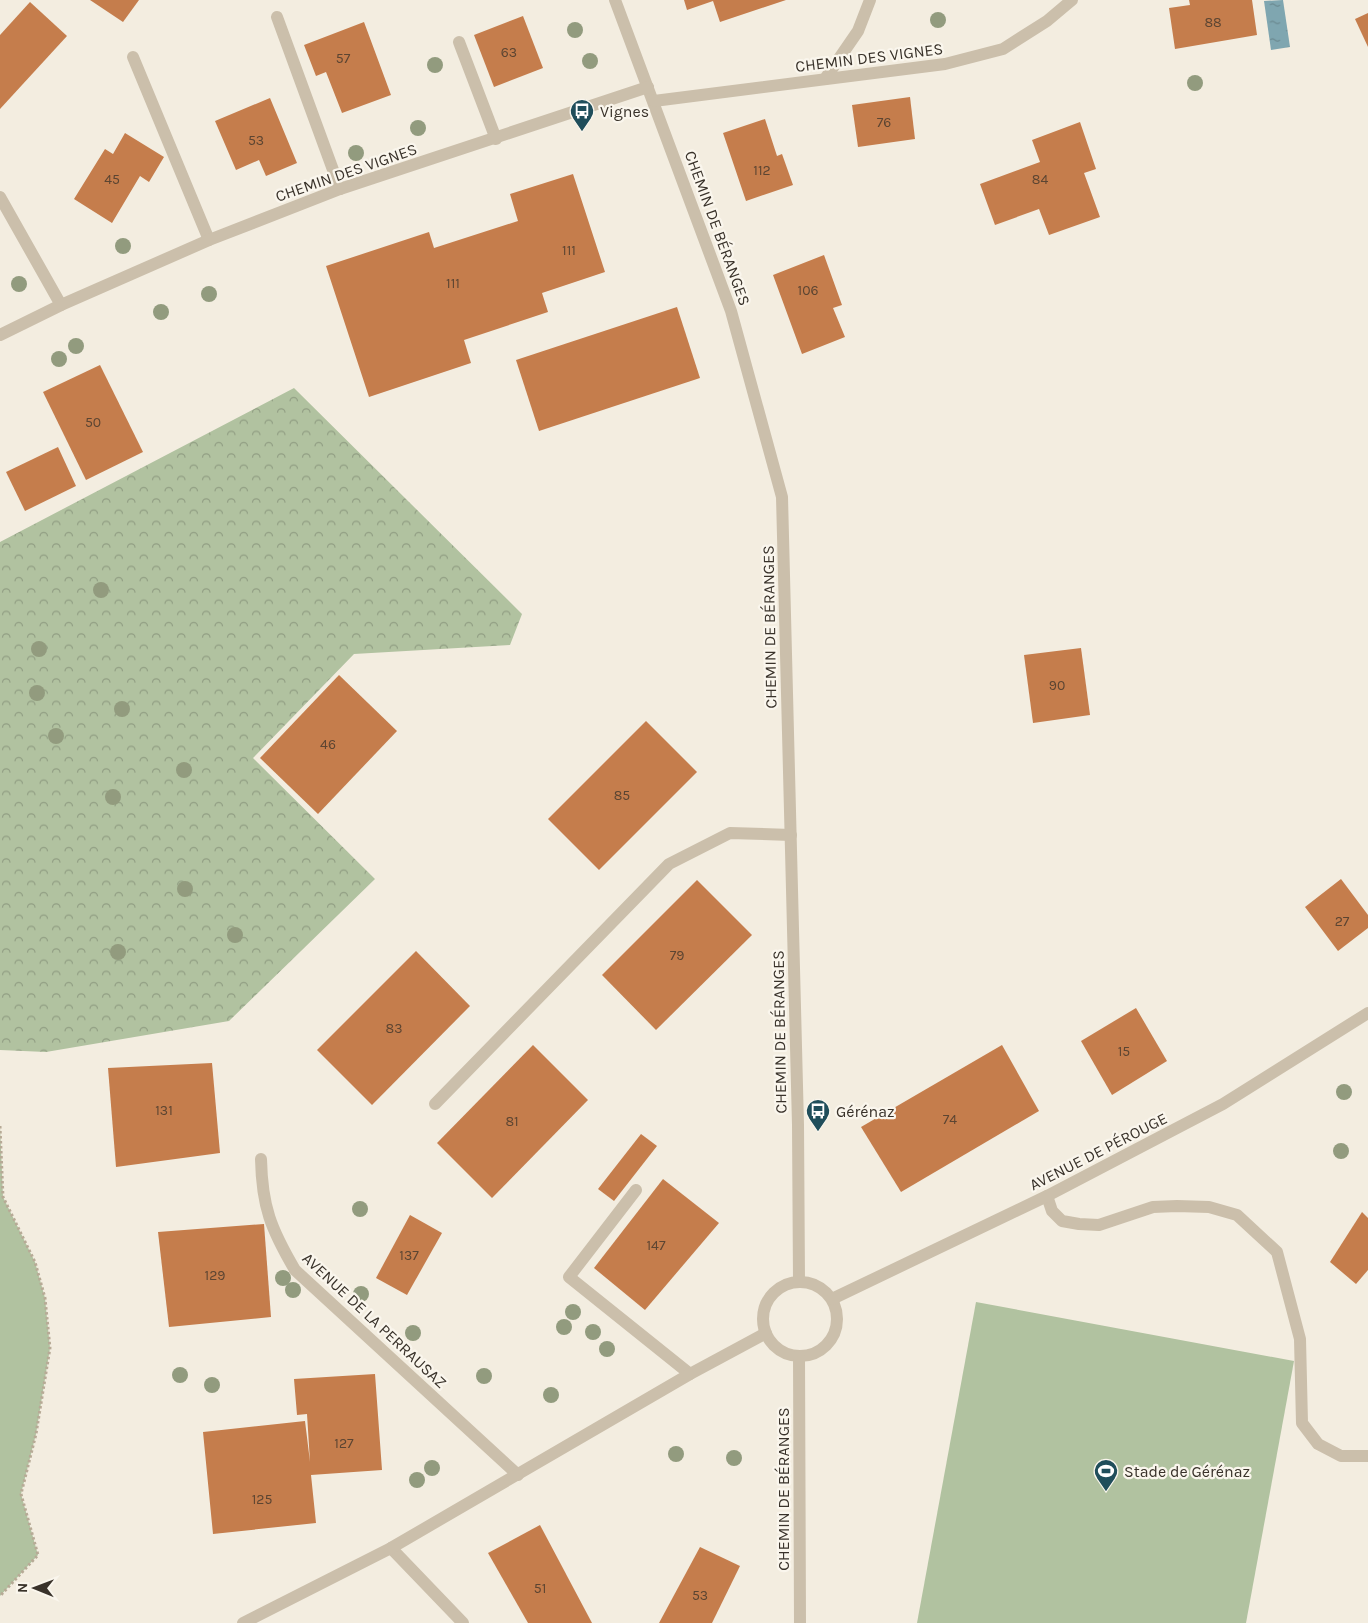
<svg xmlns="http://www.w3.org/2000/svg" width="1368" height="1623" font-family="Karla,sans-serif">
<style>
.green{fill:#b1c2a0}
.forest{fill:url(#forest-crowns)}
.water{fill:url(#water-ripples)}
.building{fill:#c57d4c}
.lines{fill:none;stroke-linecap:round;stroke-linejoin:round}
.path{stroke:#b7aa96;stroke-width:3;stroke-dasharray:2.5 2.5;stroke-linecap:butt}
.minor{stroke:#cbbfab;stroke-width:12}
.tree{fill:#929b7e}
.labels{text-anchor:middle;stroke-width:4.5;stroke-linejoin:round;paint-order:stroke}
.number-label{font-size:14px;fill:#5c4532}
.street-label{font-size:16px;fill:#39322a;stroke:#faf6ed}
.poi-label{font-size:16px;fill:#39322a;stroke:#faf6ed;text-anchor:start}
</style>
<defs>
<pattern id="forest-crowns" width="20" height="18" patternUnits="userSpaceOnUse" patternTransform="scale(1.25)"><rect width="20" height="18" fill="#b1c2a0"/><path d="M2 6a3 3 0 1 1 6 0M12 15a3 3 0 1 1 6 0" fill="none" stroke="#919e83"/></pattern>
<pattern id="water-ripples" width="26" height="14" patternUnits="userSpaceOnUse" patternTransform="scale(1.25)"><rect width="26" height="14" fill="#7fa6b0"/><path d="M2 4q2-2 4 0t4 0M15 11q2-2 4 0t4 0" fill="none" stroke="#69888f"/></pattern>
</defs>
<rect width="100%" height="100%" fill="#f3ede0"/>
<g class="green">
<polygon points="0,1126 3,1197 35,1262 45,1298 50,1348 36,1434 21,1494 38,1555 0,1596"/>
<polygon points="976,1302 1294,1361 1246,1623 917,1623"/>
</g>
<polygon class="forest" points="294,388 522,614 510,645 354,654 253,758 375,879 229,1021 46,1052 0,1050 0,542"/>
<polygon class="water" points="1283,0 1290,47 1271,50 1264,1"/>
<g class="building">
<polygon points="90,0 139,0 123,22"/>
<polygon points="684,0 786,0 720,22 713,1 687,10"/>
<polygon points="1189,0 1252,0 1257,35 1175,49 1169,8 1190,5"/>
<polygon points="30,2 67,36 0,109 0,35"/>
<polygon points="1368,13 1368,47 1355,19"/>
<polygon points="523,16 543,68 494,87 474,35"/>
<polygon points="364,22 391,95 342,113 326,72 316,76 304,45"/>
<polygon points="910,97 915,139 858,147 852,105"/>
<polygon points="270,98 297,163 266,176 259,160 236,170 215,121"/>
<polygon points="765,119 777,156 782,154 793,185 746,201 723,133"/>
<polygon points="1080,122 1096,169 1084,173 1100,217 1049,235 1039,209 995,225 980,184 1040,162 1032,140"/>
<polygon points="125,133 164,157 149,182 140,176 112,223 74,199 105,149 113,154"/>
<polygon points="573,174 605,272 542,293 548,312 464,340 471,363 369,397 326,266 429,232 434,248 518,221 510,194"/>
<polygon points="824,255 842,305 833,308 845,337 802,354 773,275"/>
<polygon points="677,307 700,378 539,431 516,360"/>
<polygon points="100,365 143,452 86,480 43,392"/>
<polygon points="58,447 76,486 25,511 6,472"/>
<polygon points="1081,648 1090,715 1033,723 1024,655"/>
<polygon points="339,675 397,731 318,814 260,758"/>
<polygon points="646,721 697,772 599,870 548,819"/>
<polygon points="1341,879 1368,915 1368,928 1338,951 1305,907"/>
<polygon points="697,880 752,935 656,1030 602,975"/>
<polygon points="416,951 470,1006 372,1105 317,1050"/>
<polygon points="1136,1008 1167,1061 1112,1095 1081,1041"/>
<polygon points="533,1045 588,1100 492,1198 437,1143"/>
<polygon points="1002,1045 1039,1111 901,1192 861,1127"/>
<polygon points="212,1063 220,1153 116,1167 108,1068"/>
<polygon points="641,1134 657,1146 614,1201 598,1189"/>
<polygon points="663,1179 719,1223 645,1310 594,1268"/>
<polygon points="1362,1212 1368,1218 1368,1270 1356,1284 1330,1262"/>
<polygon points="410,1215 442,1233 407,1295 376,1278"/>
<polygon points="264,1224 271,1317 169,1327 158,1232"/>
<polygon points="375,1374 382,1470 311,1475 316,1523 213,1534 203,1432 305,1421 310,1462 307,1414 297,1415 294,1379"/>
<polygon points="540,1525 592,1623 528,1623 488,1553"/>
<polygon points="700,1547 740,1566 712,1623 659,1623"/>
</g>
<g class="lines">
<polyline class="path" points="0,1126 3,1197 35,1262 45,1298 50,1348 36,1434 21,1494 38,1555 0,1596"/>
<g class="minor">
<polyline points="615,0 731,311 782,497 798,1125 799,1281"/>
<polyline points="277,17 340,189"/>
<polyline points="459,42 496,139"/>
<polyline points="133,57 209,240"/>
<polyline points="825,79 858,31 870,0"/>
<polyline points="654,101 945,64 1003,49 1047,21 1072,0"/>
<polyline points="0,197 61,305"/>
<polyline points="0,335 61,305 209,240 340,189 648,87"/>
<polyline points="435,1104 669,864 730,833 791,835"/>
<path d="M261 1159C262 1207 271 1229 295 1270L518 1475"/>
<polyline points="636,1190 569,1277 690,1374"/>
<polyline points="1047,1196 1052,1211 1062,1221 1079,1224 1099,1225 1153,1207 1177,1206 1209,1207 1237,1215 1277,1252 1300,1339 1302,1423 1318,1444 1341,1456 1368,1456"/>
<circle cx="800" cy="1319" r="37"/>
<polyline points="832,1299 1047,1196 1223,1104 1368,1013"/>
<polyline points="799,1356 800,1623"/>
<polyline points="391,1548 463,1623"/>
<polyline points="243,1623 391,1548 690,1374 766,1333"/>
</g>
</g>
<g class="tree">
<circle cx="938" cy="20" r="8"/>
<circle cx="575" cy="30" r="8"/>
<circle cx="590" cy="61" r="8"/>
<circle cx="435" cy="65" r="8"/>
<circle cx="1195" cy="83" r="8"/>
<circle cx="418" cy="128" r="8"/>
<circle cx="356" cy="153" r="8"/>
<circle cx="123" cy="246" r="8"/>
<circle cx="19" cy="284" r="8"/>
<circle cx="209" cy="294" r="8"/>
<circle cx="161" cy="312" r="8"/>
<circle cx="76" cy="346" r="8"/>
<circle cx="59" cy="359" r="8"/>
<circle cx="101" cy="590" r="8"/>
<circle cx="39" cy="649" r="8"/>
<circle cx="37" cy="693" r="8"/>
<circle cx="122" cy="709" r="8"/>
<circle cx="56" cy="736" r="8"/>
<circle cx="184" cy="770" r="8"/>
<circle cx="113" cy="797" r="8"/>
<circle cx="185" cy="889" r="8"/>
<circle cx="235" cy="935" r="8"/>
<circle cx="118" cy="952" r="8"/>
<circle cx="1344" cy="1092" r="8"/>
<circle cx="1341" cy="1151" r="8"/>
<circle cx="360" cy="1209" r="8"/>
<circle cx="283" cy="1278" r="8"/>
<circle cx="293" cy="1290" r="8"/>
<circle cx="361" cy="1294" r="8"/>
<circle cx="573" cy="1312" r="8"/>
<circle cx="564" cy="1327" r="8"/>
<circle cx="593" cy="1332" r="8"/>
<circle cx="413" cy="1333" r="8"/>
<circle cx="607" cy="1349" r="8"/>
<circle cx="180" cy="1375" r="8"/>
<circle cx="484" cy="1376" r="8"/>
<circle cx="212" cy="1385" r="8"/>
<circle cx="551" cy="1395" r="8"/>
<circle cx="676" cy="1454" r="8"/>
<circle cx="734" cy="1458" r="8"/>
<circle cx="432" cy="1468" r="8"/>
<circle cx="417" cy="1480" r="8"/>
</g>
<defs>
<g id="bus-pin" transform="scale(1.25)"><path d="M0 17L-7.5 6A9.5 9.5 0 1 1 7.5 6Z" fill="#204e5b" stroke="#faf6ed"/><path d="M-5-6H5V4H4V6H2V4H-2V6H-4V4H-5ZM-3.5-4V0h7V-4ZM-3.5 1.2v1.5H-2V1.2ZM2 1.2v1.5H3.5V1.2Z" fill="#fff"/></g>
<g id="stadium-pin" transform="scale(1.25)"><path d="M0 17L-7.5 6A9.5 9.5 0 1 1 7.5 6Z" fill="#204e5b" stroke="#faf6ed"/><path d="M0-5a6.5 5 0 1 0 0 10a6.5 5 0 1 0 0-10ZM-3.5-1.8h7v3.6h-7Z" fill="#fff"/></g>
</defs>
<g fill-rule="evenodd">
<use href="#bus-pin" x="582" y="111"/>
<use href="#bus-pin" x="818" y="1111"/>
<use href="#stadium-pin" x="1106" y="1471"/>
</g>
<g class="labels">
<g class="number-label">
<text x="1213" y="27">88</text>
<text x="509" y="57">63</text>
<text x="343" y="63">57</text>
<text x="884" y="127">76</text>
<text x="256" y="145">53</text>
<text x="762" y="175">112</text>
<text x="112" y="184">45</text>
<text x="1040" y="184">84</text>
<text x="569" y="255">111</text>
<text x="453" y="288">111</text>
<text x="808" y="295">106</text>
<text x="93" y="427">50</text>
<text x="1057" y="690">90</text>
<text x="328" y="749">46</text>
<text x="622" y="800">85</text>
<text x="1342" y="926">27</text>
<text x="677" y="960">79</text>
<text x="394" y="1033">83</text>
<text x="1124" y="1056">15</text>
<text x="164" y="1115">131</text>
<text x="950" y="1124">74</text>
<text x="512" y="1126">81</text>
<text x="656" y="1250">147</text>
<text x="409" y="1260">137</text>
<text x="215" y="1280">129</text>
<text x="344" y="1448">127</text>
<text x="262" y="1504">125</text>
<text x="540" y="1593">51</text>
<text x="700" y="1600">53</text>
</g>
<g class="street-label">
<text transform="translate(869 57) rotate(-7)" y="6">CHEMIN DES VIGNES</text>
<text transform="translate(346 172) rotate(-19)" y="6">CHEMIN DES VIGNES</text>
<text transform="translate(718 228) rotate(70)" y="6">CHEMIN DE BÉRANGES</text>
<text transform="translate(769 627) rotate(-91)" y="6">CHEMIN DE BÉRANGES</text>
<text transform="translate(779 1032) rotate(-91)" y="6">CHEMIN DE BÉRANGES</text>
<text transform="translate(1098 1151) rotate(-27)" y="6">AVENUE DE PÉROUGE</text>
<text transform="translate(375 1320) rotate(43)" y="6">AVENUE DE LA PERRAUSAZ</text>
<text transform="translate(783 1489) rotate(-90)" y="6">CHEMIN DE BÉRANGES</text>
</g>
<g class="poi-label">
<text x="600" y="117">Vignes</text>
<text x="836" y="1117">Gérénaz</text>
<text x="1124" y="1477">Stade de Gérénaz</text>
</g>
</g>
<g transform="translate(35 1588) rotate(271)" stroke="#faf6ed" stroke-width="4" paint-order="stroke">
<path d="M0-4L9 19L0 12L-9 19Z" fill="#39322a"/>
<text y="-8" font-size="14" font-weight="bold" text-anchor="middle" fill="#39322a">N</text>
</g>
</svg>
